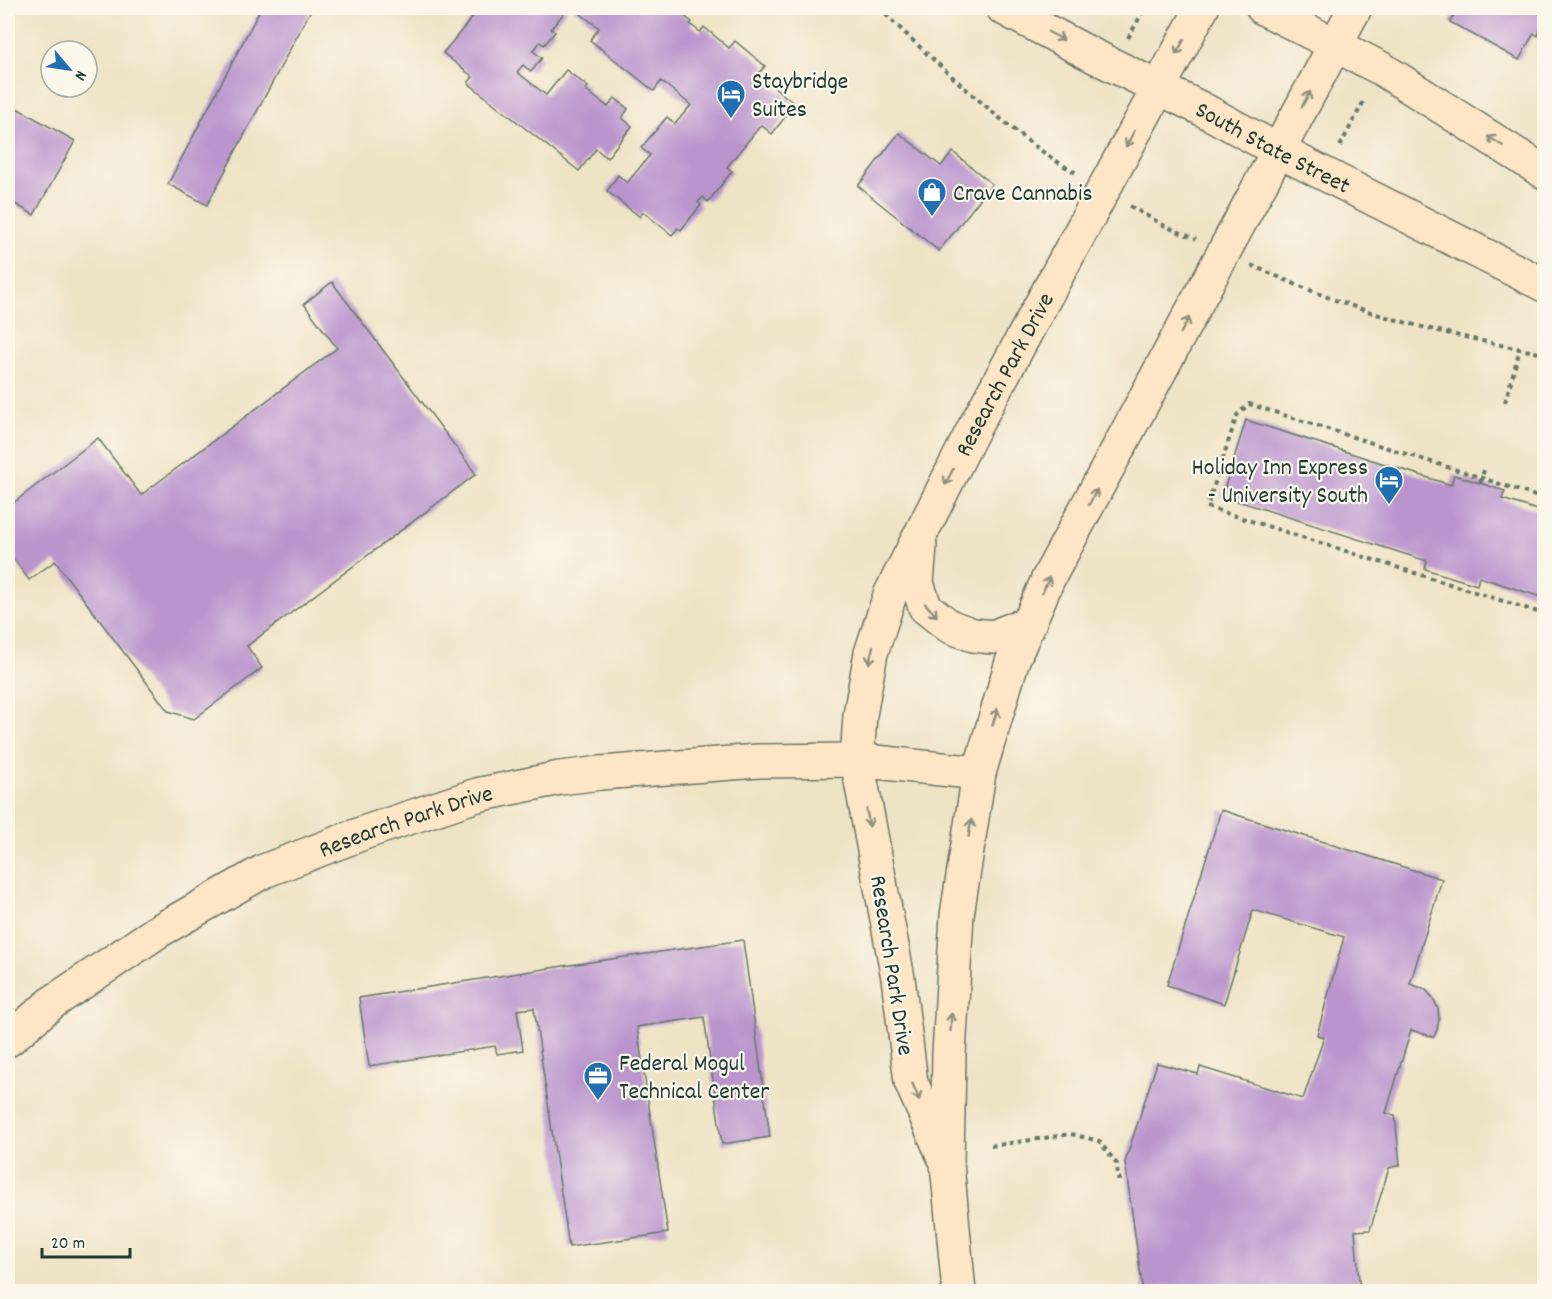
<svg xmlns="http://www.w3.org/2000/svg" width="1552" height="1299" font-family="Dekko,sans-serif">
<style>
.building{fill:#ba94cd}
.lines{fill:none;stroke-linecap:round;stroke-linejoin:round}
.secondary-casing{stroke:#687767;stroke-width:36}
.path{stroke:#687767;stroke-width:4;stroke-dasharray:4.5 4.5;stroke-linecap:butt}
.secondary{stroke:#fde5c5;stroke-width:33}
.oneway{stroke:#8e917c}
.labels{text-anchor:middle;stroke-width:4.5;stroke-linejoin:round;paint-order:stroke}
.poi-label{font-size:24px;fill:#1f3d34;stroke:#fbf7ec;text-anchor:start}
.street-label{font-size:24px;fill:#1f3d34;stroke:#fbf7ec}
</style>
<rect width="100%" height="100%" fill="#fbf7ec"/>
<filter id="ink" filterUnits="userSpaceOnUse"><feTurbulence type="fractalNoise" baseFrequency=".0167" numOctaves="2"/><feDisplacementMap in="SourceGraphic" scale="12" xChannelSelector="R" yChannelSelector="G"/><feConvolveMatrix kernelMatrix="1 2 1 2 8 2 1 2 1" color-interpolation-filters="sRGB"/></filter>
<filter id="wash" filterUnits="userSpaceOnUse"><feTurbulence type="fractalNoise" baseFrequency=".008" numOctaves="4" result="noise"/><feDisplacementMap in="SourceGraphic" scale="24" xChannelSelector="R" yChannelSelector="G"/><feGaussianBlur stdDeviation="1.35" result="paint"/><feColorMatrix in="noise" values="0 0 0 0 0 0 0 0 0 0 0 0 0 0 0 0 0 1.4 0 .05"/><feComposite in="paint" operator="in"/></filter>
<g filter="url(#wash)">
<rect width="100%" height="100%" fill="#efe3c5"/>
<g id="blocks">
<g class="building">
<polygon points="261,8 312,8 207,205 168,184"/>
<polygon points="480,8 568,8 551,29 555,32 544,45 540,42 533,51 542,58 531,72 523,65 517,72 546,95 566,70 588,87 586,90 608,107 615,98 628,109 622,118 632,126 607,158 596,149 579,171 468,83 473,77 443,53"/>
<polygon points="573,8 674,8 692,22 690,24 700,32 704,27 729,48 735,41 765,66 758,74 795,104 772,134 761,125 727,167 732,171 708,202 703,197 698,202 701,205 681,230 678,228 672,235 643,212 640,217 607,191 618,175 627,183 650,155 641,148 667,117 675,124 691,105 661,81 654,91 590,40 599,28"/>
<polygon points="1458,8 1544,8 1544,33 1540,30 1538,36 1534,33 1519,60 1450,22"/>
<polygon points="8,103 75,141 34,215 8,200"/>
<polygon points="899,133 941,166 953,152 992,184 939,251 858,186"/>
<polygon points="332,282 476,474 247,646 262,668 194,719 168,711 55,561 29,580 8,551 8,507 98,438 141,495 337,348 304,304"/>
<polygon points="1246,420 1451,485 1454,475 1505,491 1502,499 1544,512 1544,598 1479,577 1477,585 1425,569 1427,561 1222,496"/>
<polygon points="1221,810 1442,879 1410,984 1425,989 1433,998 1438,1009 1439,1019 1437,1030 1434,1037 1411,1030 1386,1113 1395,1116 1400,1165 1389,1168 1370,1230 1355,1231 1360,1292 1143,1292 1125,1162 1157,1063 1198,1074 1200,1067 1303,1099 1324,1037 1317,1035 1344,937 1253,910 1224,1004 1167,985"/>
<polygon points="743,940 770,1137 722,1144 704,1017 637,1027 668,1233 569,1247 534,1008 517,1010 523,1050 497,1054 495,1046 369,1066 359,998 563,966"/>
</g>
</g>
</g>
<g filter="url(#ink)">
<use href="#blocks" fill-opacity="0" stroke="#687767" stroke-width="1.5"/>
<g class="lines">
<g class="secondary-casing">
<g id="secondary">
<path id="s1" d="M1003 8 1096 57 1202 109 1279 151 1544 285"/>
<polyline points="1263,8 1382,69 1544,172"/>
<polyline points="920,546 917,583 925,607 949,626 973,635 993,637 1030,622"/>
<path id="s2" d="M8 1040 53 1002 157 932 264 871 366 832 477 795 560 778 601 773 758 761 857 760 979 773"/>
<path id="s3" d="M943 1155 911 1082 898 978 857 760 860 715 871 653 890 595 974 428 1202 8"/>
<polyline points="959,1292 947,1164 949,1054 957,915 979,773 1012,662 1048,579 1355,8"/>
</g>
</g>
<g class="path">
<path d="M879 8C912 40 946 72 981 102 1011 128 1043 155 1078 174"/>
<polyline points="1128,38 1145,8"/>
<polyline points="1340,146 1365,99"/>
<polyline points="1130,206 1165,226 1196,239"/>
<path d="M1251 265C1290 282 1329 299 1370 312 1427 330 1486 342 1544 354"/>
<polyline points="1505,402 1520,349"/>
<polyline points="1480,483 1485,467"/>
<polyline points="1544,499 1482,478 1249,404 1237,415 1207,507 1544,614"/>
<polyline points="991,1146 1071,1134 1099,1141 1117,1164 1118,1179 1127,1177"/>
</g>
<use href="#secondary" class="secondary"/>
</g>
<defs><path id="oneway-shaft" d="M-6 0H5M1.5-3L5.5 0L1.5 3" fill="none" stroke-width="1.6" stroke-linecap="round" stroke-linejoin="round" transform="scale(1.5)"/></defs>
<g class="oneway">
<use href="#oneway-shaft" transform="translate(1056 36) rotate(28)"/>
<use href="#oneway-shaft" transform="translate(1180 47) rotate(119)"/>
<use href="#oneway-shaft" transform="translate(1306 99) rotate(-62)"/>
<use href="#oneway-shaft" transform="translate(1130 139) rotate(118)"/>
<use href="#oneway-shaft" transform="translate(1495 141) rotate(-148)"/>
<use href="#oneway-shaft" transform="translate(1185 325) rotate(-62)"/>
<use href="#oneway-shaft" transform="translate(949 477) rotate(117)"/>
<use href="#oneway-shaft" transform="translate(1093 497) rotate(-62)"/>
<use href="#oneway-shaft" transform="translate(1046 585) rotate(-65)"/>
<use href="#oneway-shaft" transform="translate(931 610) rotate(47)"/>
<use href="#oneway-shaft" transform="translate(871 655) rotate(103)"/>
<use href="#oneway-shaft" transform="translate(995 717) rotate(-73)"/>
<use href="#oneway-shaft" transform="translate(868 818) rotate(80)"/>
<use href="#oneway-shaft" transform="translate(970 828) rotate(-81)"/>
<use href="#oneway-shaft" transform="translate(951 1022) rotate(-87)"/>
<use href="#oneway-shaft" transform="translate(916 1092) rotate(67)"/>
</g>
</g>
<defs>
<g id="hotel-pin" transform="scale(1.5)"><path d="M0 17L-7.5 6A9.5 9.5 0 1 1 7.5 6Z" fill="#1f6fb2" stroke="#fbf7ec"/><path d="M-6-4.5h1.5V1H6V5H4.5V3h-9V5H-6ZM-4 0a1.8 1.8 0 1 1 3.6 0ZM.5 0V-2.5h3Q6-2.5 6 0Z" fill="#fff"/></g>
<g id="shop-pin" transform="scale(1.5)"><path d="M0 17L-7.5 6A9.5 9.5 0 1 1 7.5 6Z" fill="#1f6fb2" stroke="#fbf7ec"/><path d="M-5-2.5h2.3a2.7 3.5 0 0 1 5.4 0H5L5.5 6h-11ZM-1.5-2.5h3a1.5 2.3 0 0 0-3 0Z" fill="#fff"/></g>
<g id="office-pin" transform="scale(1.5)"><path d="M0 17L-7.5 6A9.5 9.5 0 1 1 7.5 6Z" fill="#1f6fb2" stroke="#fbf7ec"/><path d="M-6-3h4V-5.5h4V-3h4V5H-6ZM-1-4.5V-3h2v-1.5ZM-6 0V1H6V0Z" fill="#fff"/></g>
</defs>
<g fill-rule="evenodd">
<use href="#hotel-pin" x="731" y="94"/>
<use href="#shop-pin" x="932" y="192"/>
<use href="#hotel-pin" x="1389" y="480"/>
<use href="#office-pin" x="598" y="1076"/>
</g>
<g class="labels">
<g class="poi-label">
<text x="752" y="88">Staybridge<tspan x="752" dy="28">Suites</tspan></text>
<text x="953" y="200">Crave Cannabis</text>
<text x="1368" y="474" text-anchor="end">Holiday Inn Express<tspan x="1368" dy="28">- University South</tspan></text>
<text x="619" y="1070">Federal Mogul<tspan x="619" dy="28">Technical Center</tspan></text>
</g>
<g class="street-label">
<text dy="8" stroke="none"><textPath href="#s1" startOffset="304">South State Street</textPath></text>
<text dy="8" stroke="none"><textPath href="#s3" startOffset="824">Research Park Drive</textPath></text>
<text dy="8" stroke="none"><textPath href="#s2" startOffset="458">Research Park Drive</textPath></text>
<text transform="translate(893 965) rotate(81)" y="8">Research Park Drive</text>
</g>
</g>
<rect width="1552" height="1299" fill="none" stroke="#fbf7ec" stroke-width="30"/>
<g transform="translate(69 69) rotate(119)"><circle r="28" fill="#fbf7ec" stroke="#a3ada2" stroke-width="1.5"/>
<path d="M0-4.5L10 22L0 15L-10 22Z" fill="#1f6fb2"/>
<text y="-9" font-size="16" font-weight="bold" text-anchor="middle" fill="#1f3d34">N</text>
</g>
<path d="M42 1248v9h88v-9" fill="none" stroke="#1f3d34" stroke-width="3"/>
<text x="51" y="1248" font-size="18" fill="#1f3d34" stroke="#fbf7ec" stroke-width="4.5" paint-order="stroke">20 m</text>
</svg>
